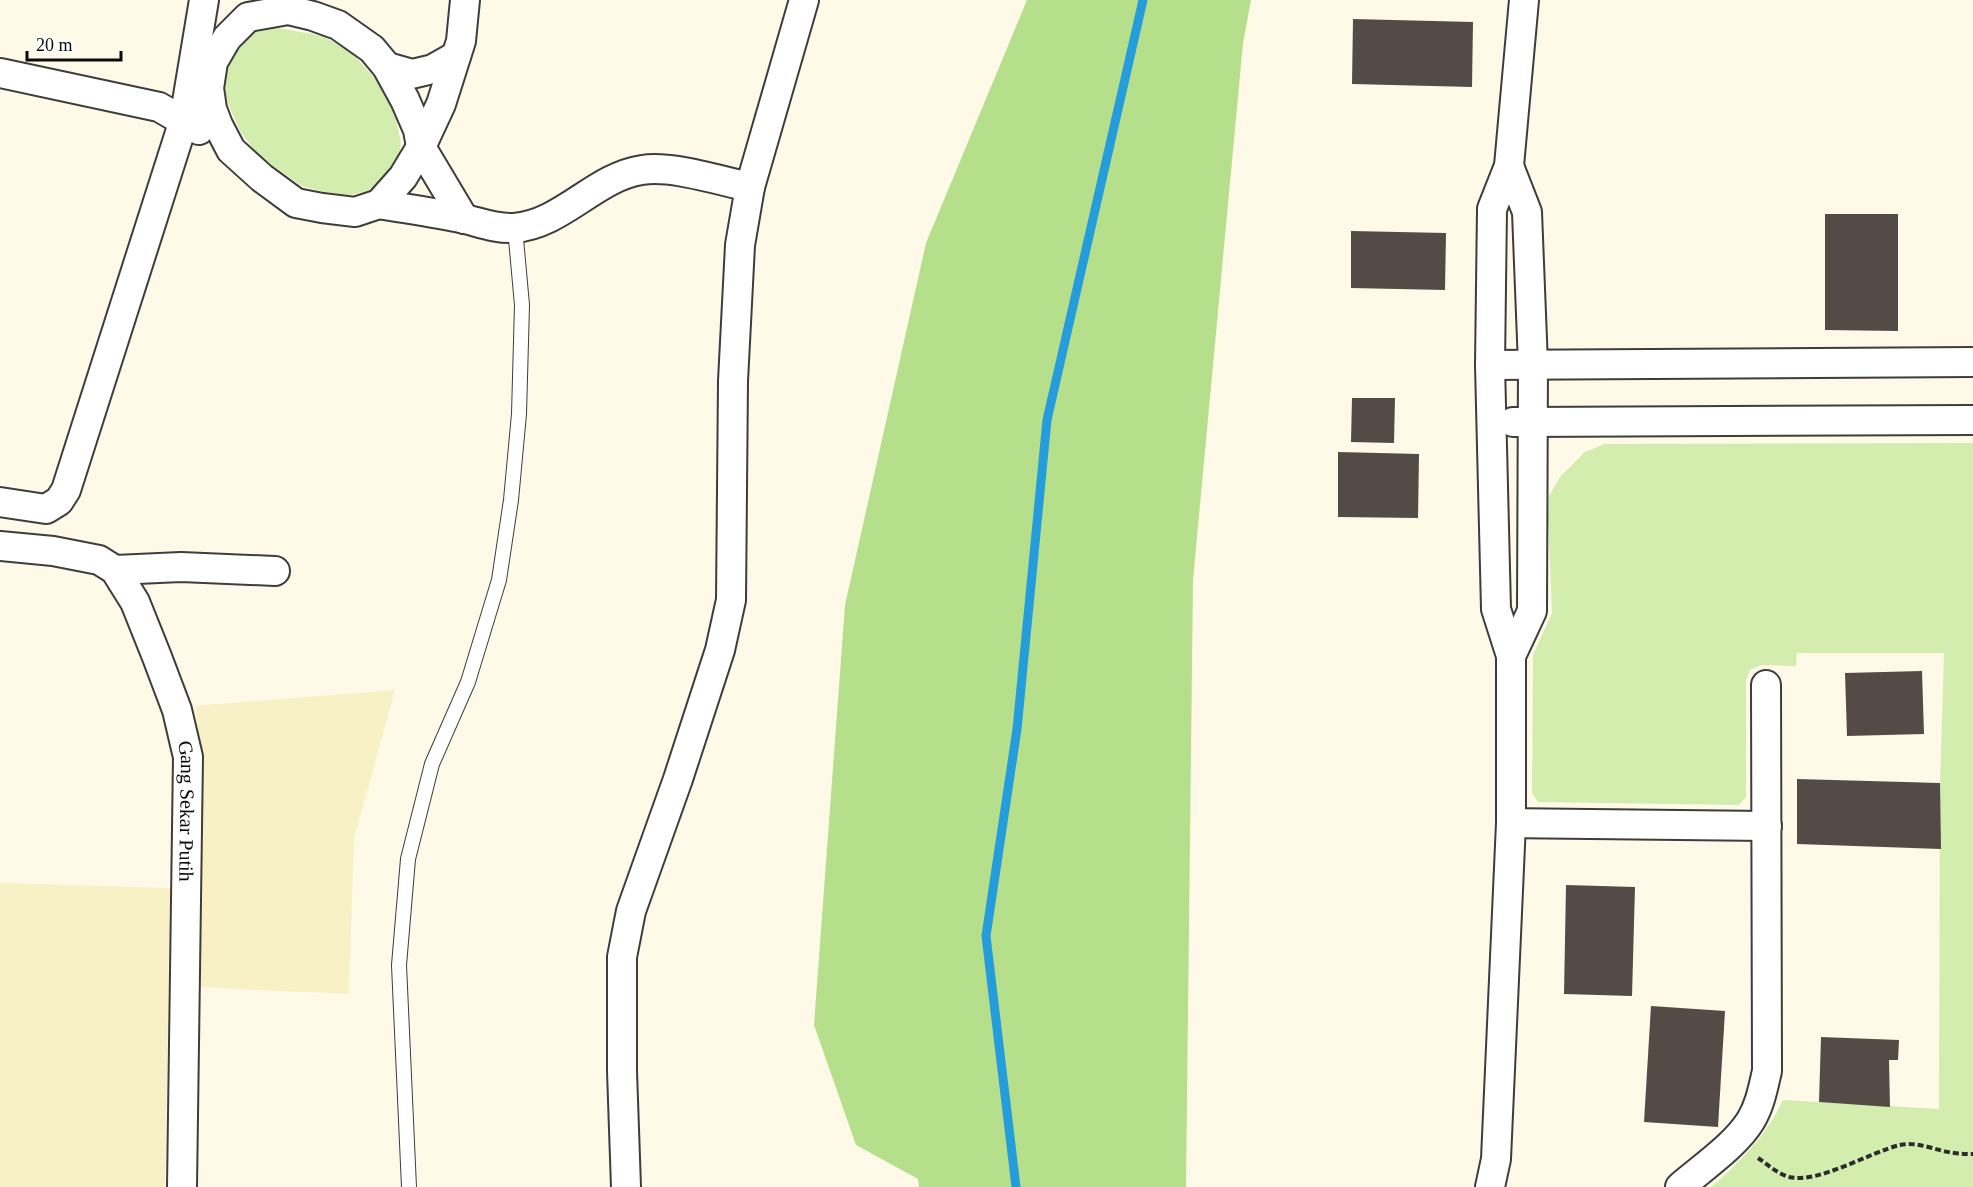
<svg xmlns="http://www.w3.org/2000/svg" width="1973" height="1187" font-family="'Times New Roman',serif">
<style>
.farmland{fill:#f8f1c5}
.green{fill:#d2edae}
.forest{fill:#b6df8c}
.lines{fill:none;stroke-linecap:round;stroke-linejoin:round}
.stream{stroke:#269ddb;stroke-width:9}
.building{fill:#544b46}
.service-casing{stroke:#3d3d3d;stroke-width:16}
.minor-casing{stroke:#3d3d3d;stroke-width:32}
.path{stroke:#2c2c2c;stroke-width:4;stroke-dasharray:6 3;stroke-linecap:butt}
.service{stroke:#fff;stroke-width:14}
.minor{stroke:#fff;stroke-width:28}
.labels{text-anchor:middle;stroke-width:6;stroke-linejoin:round;paint-order:stroke}
.street-label{font-size:20px;fill:#0a0a0a;stroke:#fff}
</style>
<rect width="100%" height="100%" fill="#fff9e8"/>
<g class="farmland">
<polygon points="395,690 354,839 349,994 197,987 203,770 195,706"/>
<polygon points="0,883 170,888 165,1187 0,1187"/>
</g>
<g class="green">
<polygon points="272,27 323,36 351,52 379,83 394,109 401,143 399,160 384,183 366,191 350,195 325,192 302,186 258,155 240,131 229,106 223,84 230,61 245,36"/>
<path d="M1973 443V1187H1711C1740 1162 1767 1135 1783 1100L1939 1109 1940 783 1944 653H1797L1796 666 1761 665 1750 670 1746 680V797L1739 805 1538 802 1532 793 1533 655 1552 613 1548 515 1549 496 1560 477 1585 452 1605 444Z"/>
</g>
<polygon class="forest" points="1027,0 1251,0 1243,43 1193,580 1186,1187 919,1187 918,1179 856,1145 814,1025 845,605 926,243"/>
<g class="lines">
<polyline class="stream" points="1016,1187 986,936 1017,729 1047,420 1143,0"/>
</g>
<g class="building">
<polygon points="1353,19 1473,22 1472,87 1352,84"/>
<polygon points="1825,214 1898,214 1898,331 1825,330"/>
<polygon points="1351,231 1446,233 1445,290 1351,288"/>
<polygon points="1352,398 1395,398 1394,443 1351,442"/>
<polygon points="1338,452 1419,454 1418,518 1338,517"/>
<polygon points="1922,671 1924,734 1847,736 1845,673"/>
<polygon points="1797,779 1940,783 1941,849 1797,844"/>
<polygon points="1566,885 1635,887 1632,996 1564,994"/>
<polygon points="1651,1006 1725,1011 1718,1127 1644,1122"/>
<polygon points="1821,1037 1899,1040 1898,1060 1889,1060 1890,1107 1819,1102"/>
</g>
<g class="lines">
<g class="service-casing">
<polyline id="service" points="409,1187 399,965 408,859 432,764 468,682 499,580 511,500 519,414 522,305 515,228"/>
</g>
<g class="minor-casing">
<g id="minor">
<polygon points="288,10 313,16 338,25 372,49 387,67 405,100 418,130 421,147 403,177 379,204 355,212 322,208 296,203 262,178 231,150 218,125 212,109 209,88 213,62 227,38 248,17"/>
<polyline points="387,67 412,74 433,69 456,56"/>
<polyline points="0,73 159,107 199,130"/>
<polyline points="1509,166 1527,212 1533,365 1532,611 1511,656"/>
<path d="M379 204C408 209 437 213 465 219 481 223 497 229 514 228 563 224 595 177 642 170 672 165 720 181 750 187"/>
<polyline points="464,219 421,147 441,104 461,41 465,0"/>
<polyline points="1490,365 1973,362"/>
<polyline points="1513,422 1973,420"/>
<polyline points="0,502 46,509 59,501 66,490 184,120 204,0"/>
<path id="s1" d="M0 546 53 551 99 560 115 570 135 602 157 657 177 710 188 757 182 1187"/>
<polyline points="115,570 181,567 275,571"/>
<polyline points="1511,823 1767,826"/>
<polyline points="626,1187 622,1071 622,957 631,911 678,779 720,650 731,600 733,381 740,245 750,187 804,0"/>
<polyline points="1490,1187 1496,1159 1511,823 1511,656 1496,609 1490,365 1492,209 1509,166 1524,0"/>
<path d="M1680 1187C1702 1168 1736 1145 1751 1120 1760 1105 1763 1088 1767 1071L1766 685"/>
</g>
</g>
<path class="path" d="M1758 1158C1767 1164 1778 1174 1789 1177 1819 1184 1870 1152 1900 1145 1918 1141 1937 1151 1954 1153 1961 1154 1967 1154 1973 1154"/>
<use href="#service" class="service"/>
<use href="#minor" class="minor"/>
</g>
<g class="labels">
<g class="street-label">
<text dy="7" stroke="none"><textPath href="#s1" startOffset="375">Gang Sekar Putih</textPath></text>
</g>
</g>
<path d="M27 51v9h94v-9" fill="none" stroke="#0a0a0a" stroke-width="3"/>
<text x="36" y="51" font-size="18" fill="#0a0a0a" stroke="#ffffff" stroke-width="4.5" paint-order="stroke">20 m</text>
</svg>
